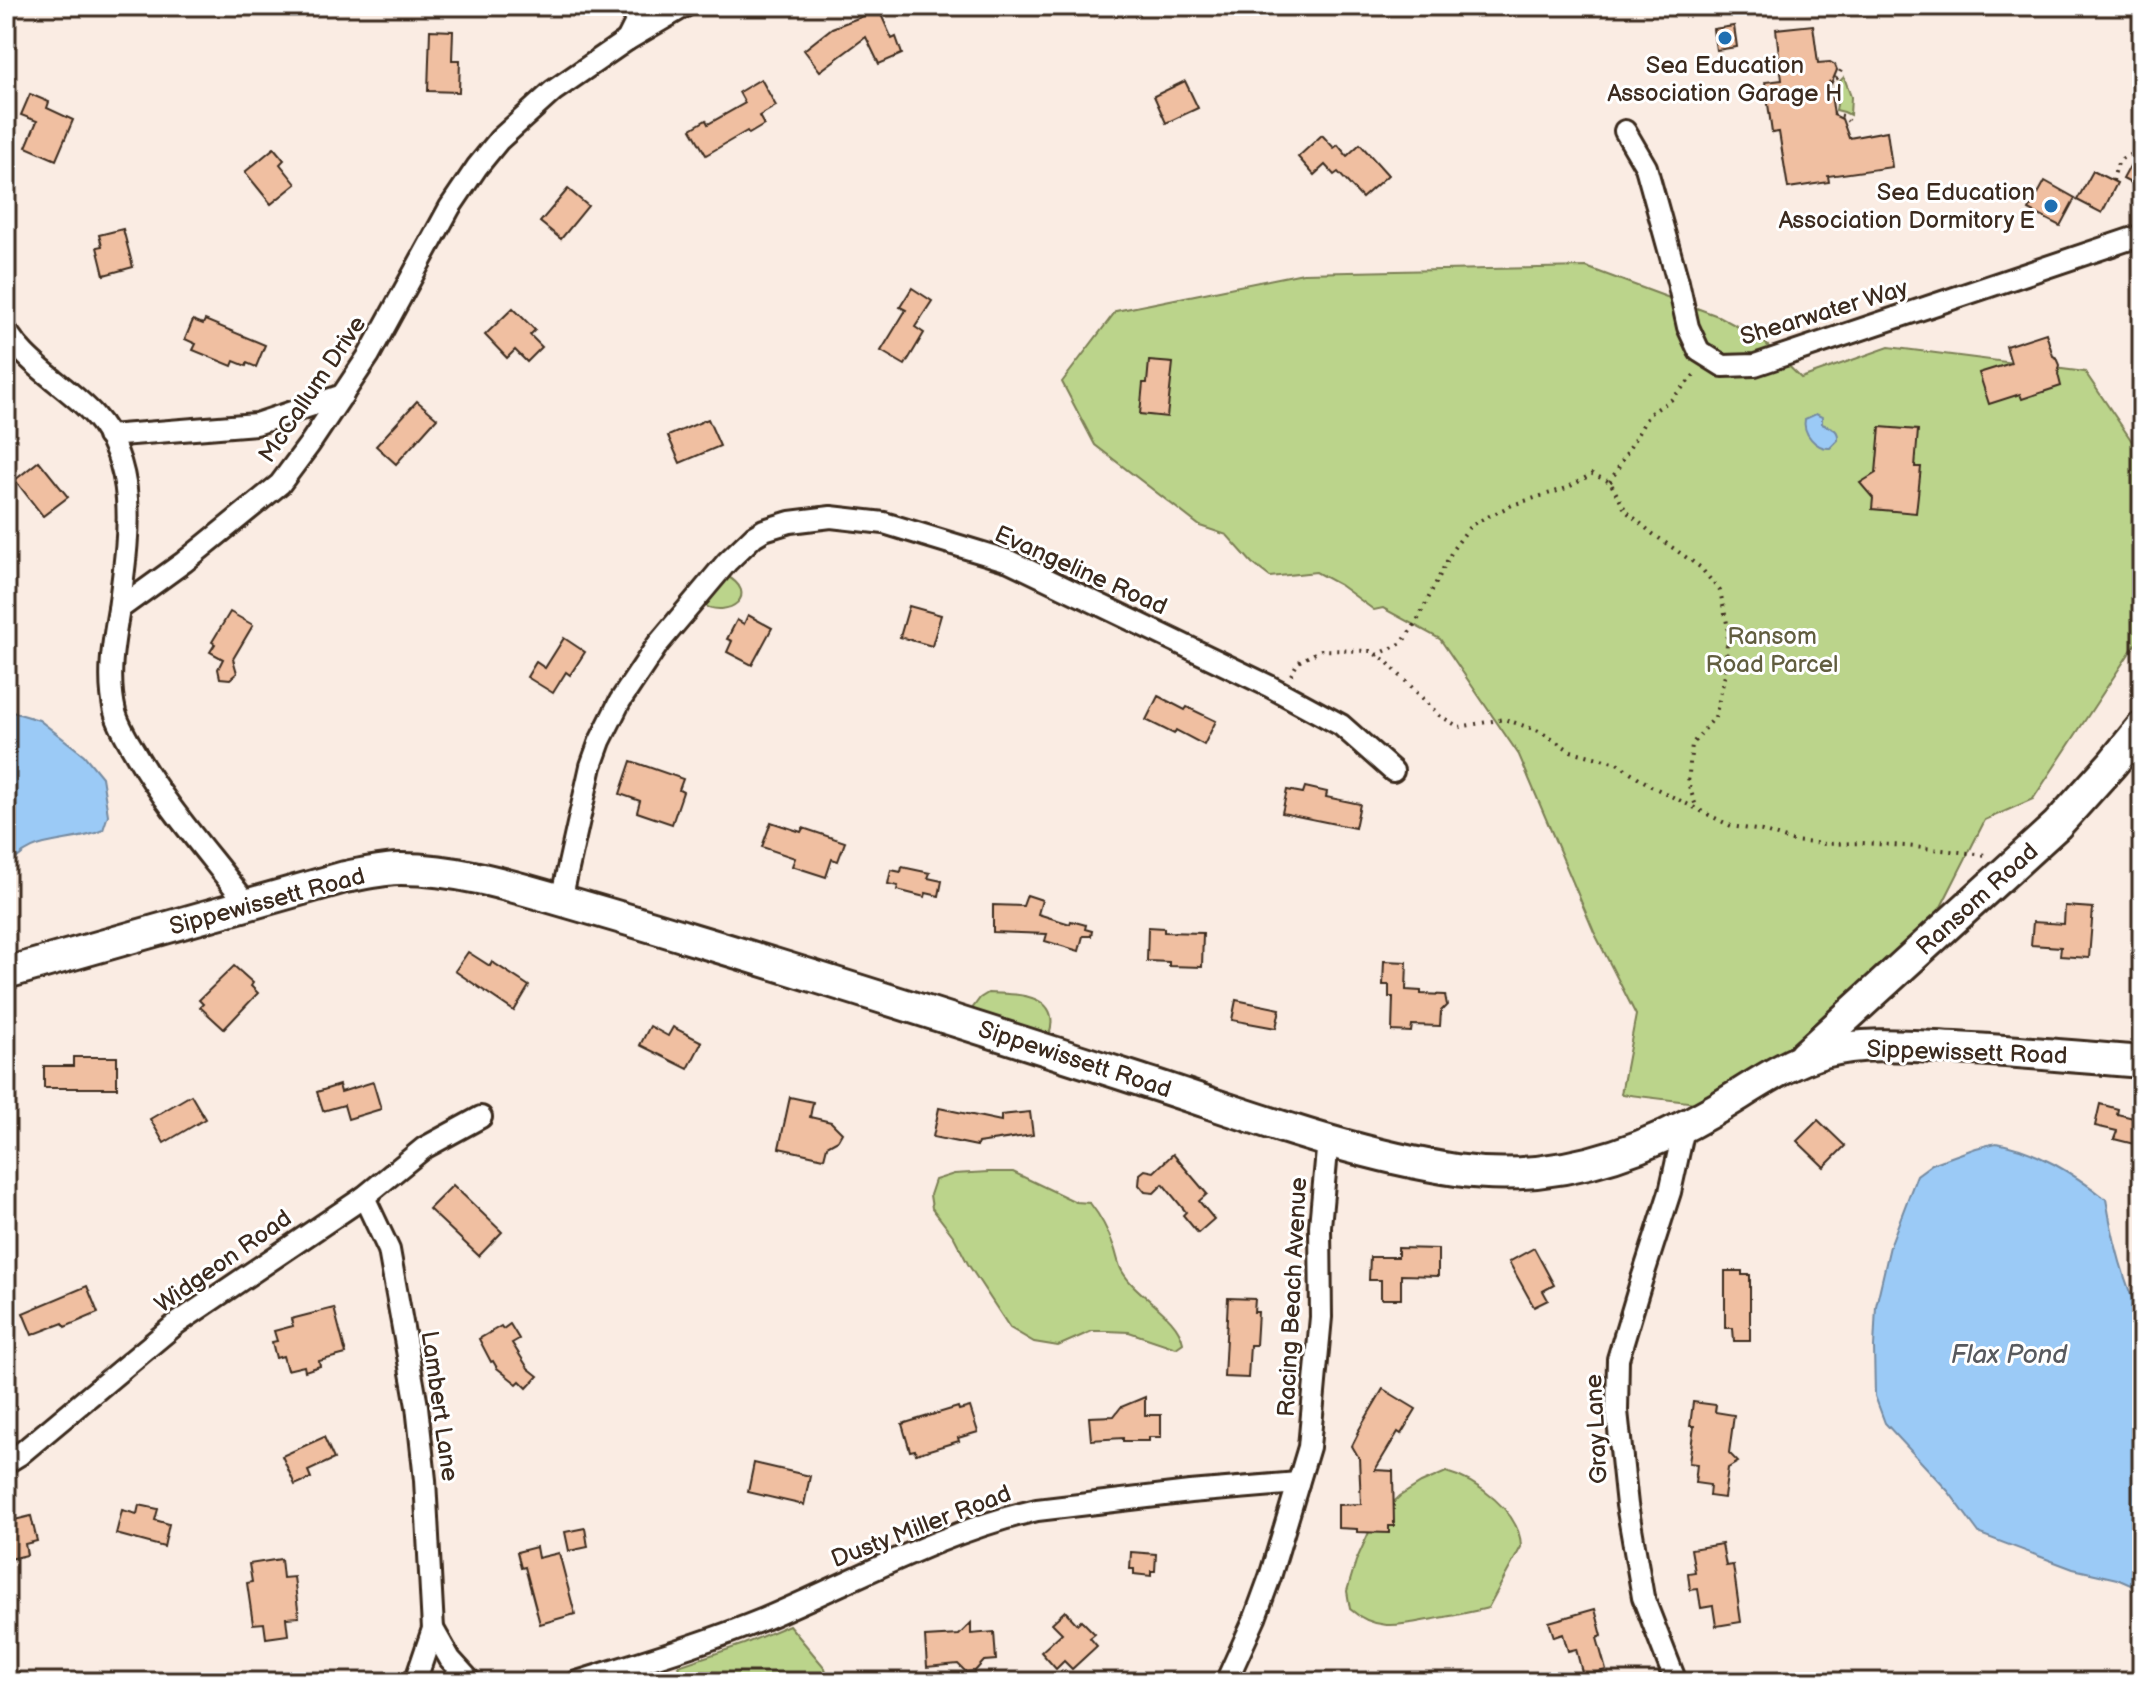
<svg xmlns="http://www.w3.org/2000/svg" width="2148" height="1688" font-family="'Balsamiq Sans',sans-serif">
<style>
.green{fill:#bbd48b;stroke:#7b7f54;stroke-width:2}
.water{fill:#9bcaf6;stroke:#758aa0;stroke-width:2}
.building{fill:#f0bfa1;stroke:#3b2a1e;stroke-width:2}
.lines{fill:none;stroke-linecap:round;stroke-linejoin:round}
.minor-casing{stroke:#3b2a1e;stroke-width:26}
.secondary-casing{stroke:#3b2a1e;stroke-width:36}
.path{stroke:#3b2a1e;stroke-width:4;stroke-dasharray:2 6;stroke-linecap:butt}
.minor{stroke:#fff;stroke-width:20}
.secondary{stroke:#fff;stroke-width:30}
.poi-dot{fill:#1f6fb2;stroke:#fff;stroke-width:3}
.labels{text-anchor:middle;stroke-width:6;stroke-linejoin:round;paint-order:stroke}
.poi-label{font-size:24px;fill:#3b2a1e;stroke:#fff}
.street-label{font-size:24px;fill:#3b2a1e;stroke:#fff}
.park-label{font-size:24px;fill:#615d3f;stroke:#fff}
.water-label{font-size:26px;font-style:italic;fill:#585a5f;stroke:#fff}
</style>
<rect width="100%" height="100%" fill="#faece3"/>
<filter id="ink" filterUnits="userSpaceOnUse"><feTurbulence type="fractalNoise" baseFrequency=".0125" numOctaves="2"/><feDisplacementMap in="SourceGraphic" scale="16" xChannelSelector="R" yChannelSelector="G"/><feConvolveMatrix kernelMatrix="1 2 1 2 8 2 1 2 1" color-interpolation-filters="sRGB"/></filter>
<g filter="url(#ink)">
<g class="green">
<polygon points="1844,77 1851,97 1850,115 1844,112 1836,110 1838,99 1835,86"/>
<polygon points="1586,267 1718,316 1761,339 1801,378 1889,347 2085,372 2142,456 2142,634 2033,799 1985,820 1912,964 1729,1107 1621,1094 1636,1015 1594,932 1519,755 1440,639 1383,608 1374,610 1340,585 1316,572 1270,577 1252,563 1227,535 1200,526 1095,445 1062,382 1116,311 1303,273"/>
<path d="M725 575C762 594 729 620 701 604Z"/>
<path d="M988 993C1016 994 1063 993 1049 1036L969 1013 980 998Z"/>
<path d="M989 1172H1013L1076 1202 1090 1203C1101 1217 1108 1230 1114 1247 1117 1255 1118 1264 1122 1271 1136 1296 1178 1315 1183 1343L1176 1348 1129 1332 1107 1331H1092L1058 1346 1034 1342 1010 1328 968 1264 954 1237 932 1208 930 1195 935 1180 954 1174Z"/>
<path d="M1446 1472C1476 1480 1521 1512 1521 1547L1488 1608C1473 1612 1460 1614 1445 1617 1410 1622 1380 1636 1350 1609L1347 1591 1356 1561 1374 1521 1400 1496 1421 1483Z"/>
<polygon points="789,1625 825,1668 829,1682 684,1682 678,1666 744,1644"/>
</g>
<g class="water">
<path d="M1816 414 1822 417V424C1831 428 1839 428 1838 440L1830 448C1816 449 1802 433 1805 419Z"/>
<path d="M6 710 39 720 84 755 102 777 108 815 103 830C71 846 26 833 6 873Z"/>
<path d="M1996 1143C2037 1150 2074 1174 2106 1199 2113 1241 2124 1283 2142 1321V1590L2117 1579 2073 1569 1980 1534 1948 1491 1885 1423 1875 1396 1874 1347 1876 1306 1890 1246 1917 1175 1932 1164 1976 1148Z"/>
</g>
<g class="building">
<polygon points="879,10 892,39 896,37 902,54 879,64 866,37 820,71 804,50 832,28"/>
<polygon points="1813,25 1818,63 1830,62 1835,65 1837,70 1830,87 1834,115 1842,119 1849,138 1887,131 1892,167 1828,176 1829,182 1788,188 1779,132 1772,133 1765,82 1782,80 1776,29"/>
<polygon points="1734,26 1737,47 1716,50 1713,29"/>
<polygon points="430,30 453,31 452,60 460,60 459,92 428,91"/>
<polygon points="761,79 776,106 759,116 764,125 749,134 747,131 706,155 691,129 706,120 708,124 745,103 739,92"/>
<polygon points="1185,81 1198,108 1166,123 1154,96"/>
<polygon points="30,94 49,102 47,108 73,120 56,160 26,147 37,121 21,115"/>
<polygon points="1322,135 1334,148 1338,145 1347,156 1360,144 1388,175 1362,198 1338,172 1334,175 1325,165 1314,175 1298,157"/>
<polygon points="2142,144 2142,189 2123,179"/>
<polygon points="274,148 284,160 280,164 296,184 271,204 245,172"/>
<polygon points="2093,171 2117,183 2102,213 2077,200"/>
<polygon points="2045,181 2075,198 2060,226 2029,210"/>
<polygon points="568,189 588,206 561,239 540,222"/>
<polygon points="123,229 133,267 104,275 97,247 102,246 99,235"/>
<polygon points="912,288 932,301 915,327 924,333 905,365 881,351 906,310 900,307"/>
<polygon points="513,308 535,330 530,335 542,347 527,362 515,350 507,358 485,335"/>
<polygon points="193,320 203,324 205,320 265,345 256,367 247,363 246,366 234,361 232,366 193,350 196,344 185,339"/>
<polygon points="2046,333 2053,356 2057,358 2060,365 2058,374 2061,386 2022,399 2020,394 1989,404 1979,373 2011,363 2006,346"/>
<polygon points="1149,361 1173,363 1167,417 1140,414 1143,383 1147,383"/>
<polygon points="417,401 437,418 396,464 376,446"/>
<polygon points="708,419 720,446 680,463 668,436"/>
<polygon points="1880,427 1918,430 1915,467 1921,467 1916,513 1872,509 1873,498 1860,483 1876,473"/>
<polygon points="39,461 68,497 43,516 15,480"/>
<polygon points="909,606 941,615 932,646 900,637"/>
<polygon points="230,612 253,625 233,659 237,673 230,679 220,678 218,669 223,659 210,652 215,644 212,642"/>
<polygon points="748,615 772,628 752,665 727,652 732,641 727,639 737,620 744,624"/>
<polygon points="564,638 585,652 570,675 566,672 553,693 527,677 536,662 545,668"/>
<polygon points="1158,696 1185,710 1187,707 1216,721 1204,745 1176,730 1174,734 1146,720"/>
<polygon points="631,761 683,779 679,790 683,792 672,824 637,812 640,801 620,794"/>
<polygon points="1305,787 1327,792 1326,797 1360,804 1355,828 1282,813 1287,790 1303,793"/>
<polygon points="771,822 801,832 803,828 845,842 838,861 832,859 826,877 792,866 795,858 762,847"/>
<polygon points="902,867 930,873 928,878 942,881 939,896 926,893 925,897 897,890 898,886 888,884 891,870 901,872"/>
<polygon points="1027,895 1042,900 1038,914 1070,924 1071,921 1086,925 1085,929 1092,931 1091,936 1083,936 1079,951 1045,941 1047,934 993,932 993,905 1023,906"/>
<polygon points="2065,906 2093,908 2089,958 2060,956 2061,947 2031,945 2033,922 2064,924"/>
<polygon points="1148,927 1164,928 1164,932 1203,933 1202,967 1169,966 1169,962 1147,961"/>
<polygon points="468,952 490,966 492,962 529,986 514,1011 455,971"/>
<polygon points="1384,961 1407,962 1406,990 1421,991 1421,994 1445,995 1447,1005 1441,1011 1440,1026 1412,1025 1411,1032 1392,1031 1393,997 1389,997 1389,985 1383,985"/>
<polygon points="234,966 253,983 251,986 258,993 224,1029 200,1007 203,1004 199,1000"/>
<polygon points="1236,1000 1280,1009 1276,1028 1232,1020"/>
<polygon points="650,1026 668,1036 673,1027 702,1042 688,1069 640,1045"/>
<polygon points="73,1057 117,1057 117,1088 44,1088 44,1066 73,1066"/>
<polygon points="373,1082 381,1109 348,1119 344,1105 323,1111 317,1092 339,1085 341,1092"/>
<polygon points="191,1095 205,1119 164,1143 150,1119"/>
<polygon points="790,1097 813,1102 810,1117 831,1122 842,1133 838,1140 827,1146 824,1158 779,1148"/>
<polygon points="2100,1104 2118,1109 2117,1114 2142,1120 2142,1146 2114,1139 2117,1131 2095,1126"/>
<polygon points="939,1108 1001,1121 1001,1115 1030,1112 1033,1135 978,1143 977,1146 933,1137"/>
<polygon points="1818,1120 1845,1146 1824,1167 1797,1141"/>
<polygon points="1173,1154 1207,1194 1199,1201 1214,1219 1198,1233 1183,1215 1186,1212 1163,1184 1154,1193 1145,1192 1139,1185 1140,1174 1145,1170 1154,1172"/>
<polygon points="453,1185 502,1232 479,1256 429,1209"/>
<polygon points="1398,1248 1438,1249 1438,1276 1401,1275 1401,1299 1381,1299 1381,1280 1369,1280 1370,1257 1398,1257"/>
<polygon points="1534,1248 1554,1285 1543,1291 1548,1300 1534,1307 1509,1262"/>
<polygon points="1725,1271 1742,1271 1742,1275 1750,1275 1750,1341 1734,1341 1733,1328 1725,1328"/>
<polygon points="87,1286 98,1313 65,1327 63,1323 32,1335 23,1313"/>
<polygon points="1228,1298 1255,1299 1254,1312 1258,1312 1256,1345 1250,1345 1248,1378 1224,1377"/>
<polygon points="334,1308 346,1354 319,1361 320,1366 305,1371 304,1366 287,1370 283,1356 276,1358 272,1342 277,1341 274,1331 293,1326 291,1319"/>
<polygon points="510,1324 519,1339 512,1343 528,1368 538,1376 527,1388 520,1381 517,1384 497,1368 493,1361 491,1362 479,1339 501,1326 503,1329"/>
<polygon points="1383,1389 1416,1409 1401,1434 1398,1432 1375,1470 1393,1471 1394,1526 1389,1526 1389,1533 1357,1532 1357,1529 1338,1528 1338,1505 1361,1504 1359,1458 1352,1446 1358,1434 1357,1433"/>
<polygon points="1145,1397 1145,1415 1161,1415 1161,1437 1149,1437 1149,1441 1123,1441 1123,1438 1091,1440 1089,1417 1114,1416 1121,1407"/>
<polygon points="1693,1402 1716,1405 1715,1412 1734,1415 1729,1453 1738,1462 1728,1468 1724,1498 1709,1496 1710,1485 1695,1483 1697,1464 1689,1463 1694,1426 1690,1426"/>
<polygon points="958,1407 959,1410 970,1407 978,1432 958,1438 959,1441 916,1454 915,1450 910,1451 902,1424"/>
<polygon points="324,1437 334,1459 308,1471 311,1478 295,1485 282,1456"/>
<polygon points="754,1463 810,1476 804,1505 748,1492"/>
<polygon points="139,1505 158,1509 155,1520 169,1524 164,1547 116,1534 122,1510 137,1514"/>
<polygon points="31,1516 37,1541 25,1544 27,1555 6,1560 6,1522"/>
<polygon points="585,1528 588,1547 569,1551 565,1532"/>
<polygon points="1722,1544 1726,1566 1733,1565 1741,1622 1716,1626 1713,1606 1701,1608 1698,1589 1690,1590 1688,1573 1695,1572 1691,1549"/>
<polygon points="536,1547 538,1558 559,1553 575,1614 540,1624 525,1567 521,1568 517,1552"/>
<polygon points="1131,1552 1156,1554 1155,1571 1151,1571 1151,1576 1134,1574 1134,1569 1130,1569"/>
<polygon points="281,1559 283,1578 294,1577 299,1617 286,1618 288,1635 266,1638 264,1623 253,1624 247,1583 252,1582 249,1564"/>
<polygon points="1595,1609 1602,1636 1597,1638 1606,1670 1583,1676 1576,1649 1568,1651 1563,1634 1554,1637 1549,1622"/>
<polygon points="1065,1611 1077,1624 1081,1620 1095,1634 1090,1638 1097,1646 1072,1669 1064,1661 1056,1669 1041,1652 1062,1633 1052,1623"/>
<polygon points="971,1623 971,1634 994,1632 996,1660 984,1661 975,1671 966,1672 958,1664 927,1667 925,1637 959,1635"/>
</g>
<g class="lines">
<g class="minor-casing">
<g id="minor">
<polyline points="627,40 644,6"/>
<polyline points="1625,131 1646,167 1678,282 1688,327 1699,351 1723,366 1755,365 2142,235"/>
<path d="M6 331C11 337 15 344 21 350 42 374 72 391 94 415 142 469 127 544 119 609"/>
<polyline points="108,436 256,424 343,395"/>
<polyline points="561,900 591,766 600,741 620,701 658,644 727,562 754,536 764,530 790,522 831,517 884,523 1009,561 1269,686 1341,725 1393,771"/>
<path d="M247 904C210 855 168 809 137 756 129 742 119 727 115 712 107 677 113 644 119 609L184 562 280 484 309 445 369 355 450 207 477 167 499 140 553 91 627 40 685 6"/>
<polyline points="364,1197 389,1250 417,1406 425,1480 433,1629 415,1682"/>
<polyline points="6,1463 19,1455 176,1324 364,1197 424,1148 481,1117"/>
<polyline points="433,1629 450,1659 471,1682"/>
<path d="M577 1682C640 1662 703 1644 764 1619 854 1581 941 1532 1037 1510L1190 1492 1298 1483"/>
<polyline points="1226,1682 1255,1618 1270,1577 1309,1447 1321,1317 1320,1226 1328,1140"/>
<polyline points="1676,1682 1643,1597 1627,1505 1617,1411 1618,1359 1641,1282 1670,1192 1684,1128"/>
</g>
</g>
<g class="secondary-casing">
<g id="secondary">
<path d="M6 973 345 877C363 874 382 869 401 869 454 869 506 884 557 899 602 912 647 925 692 939 842 984 991 1032 1140 1080 1243 1113 1349 1154 1456 1170 1549 1184 1636 1156 1716 1109 1750 1089 1785 1063 1824 1052 1865 1041 1912 1046 1955 1048 2017 1051 2080 1057 2142 1062"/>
<polyline points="1804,1056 2057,825 2112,764 2142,727"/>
</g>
</g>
<g class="path">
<polyline points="1829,83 1837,78 1841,70"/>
<polyline points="1833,114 1843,116 1848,121"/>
<path d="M2113 181C2118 158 2119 157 2142 152"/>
<polyline points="1610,482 1649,414 1671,400 1697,372"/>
<polyline points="1377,655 1402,643 1417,621 1453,549 1471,525 1512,505 1567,488 1592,474 1610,482 1626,511 1653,534 1700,567 1720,591 1728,628 1725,675 1715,717 1692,744 1688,783 1697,809"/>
<polyline points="1291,675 1298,662 1321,650 1370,651 1385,660 1439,715 1459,727 1504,719 1539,731 1571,751 1617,763 1651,786 1731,826 1762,831 1792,841 1826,844 1862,843 1906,846 1986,855"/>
</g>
<use href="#minor" class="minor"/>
<use href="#secondary" class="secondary"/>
</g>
</g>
<g class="poi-dot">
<circle cx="1725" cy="38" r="8"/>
<circle cx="2051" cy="206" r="8"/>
</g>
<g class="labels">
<g class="poi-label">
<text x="1725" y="73">Sea Education<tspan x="1725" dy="28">Association Garage H</tspan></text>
<text x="2035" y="200" text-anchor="end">Sea Education<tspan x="2035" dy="28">Association Dormitory E</tspan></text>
</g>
<g class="street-label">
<text transform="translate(1824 312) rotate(-17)" y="8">Shearwater Way</text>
<text transform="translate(312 389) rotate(-56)" y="8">McCallum Drive</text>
<text transform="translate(1081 570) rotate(24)" y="8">Evangeline Road</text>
<text transform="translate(1977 899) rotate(-42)" y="8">Ransom Road</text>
<text transform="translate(267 901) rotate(-15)" y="8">Sippewissett Road</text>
<text transform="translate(1967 1052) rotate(2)" y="8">Sippewissett Road</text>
<text transform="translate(1075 1059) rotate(18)" y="8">Sippewissett Road</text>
<text transform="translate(223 1261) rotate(-35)" y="8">Widgeon Road</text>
<text transform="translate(1292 1297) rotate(-87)" y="8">Racing Beach Avenue</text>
<text transform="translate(440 1406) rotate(82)" y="8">Lambert Lane</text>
<text transform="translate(1596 1429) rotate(-93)" y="8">Gray Lane</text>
<text transform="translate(921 1526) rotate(-21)" y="8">Dusty Miller Road</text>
</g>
<g class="park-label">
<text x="1772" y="644">Ransom<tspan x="1772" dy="28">Road Parcel</tspan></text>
</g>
<g class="water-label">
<text x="2009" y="1363">Flax Pond</text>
</g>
</g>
<rect width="2148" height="1688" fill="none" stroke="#fff" stroke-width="32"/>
<rect x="16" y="16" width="2116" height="1656" fill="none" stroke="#3b2a1e" stroke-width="3" filter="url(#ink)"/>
</svg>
